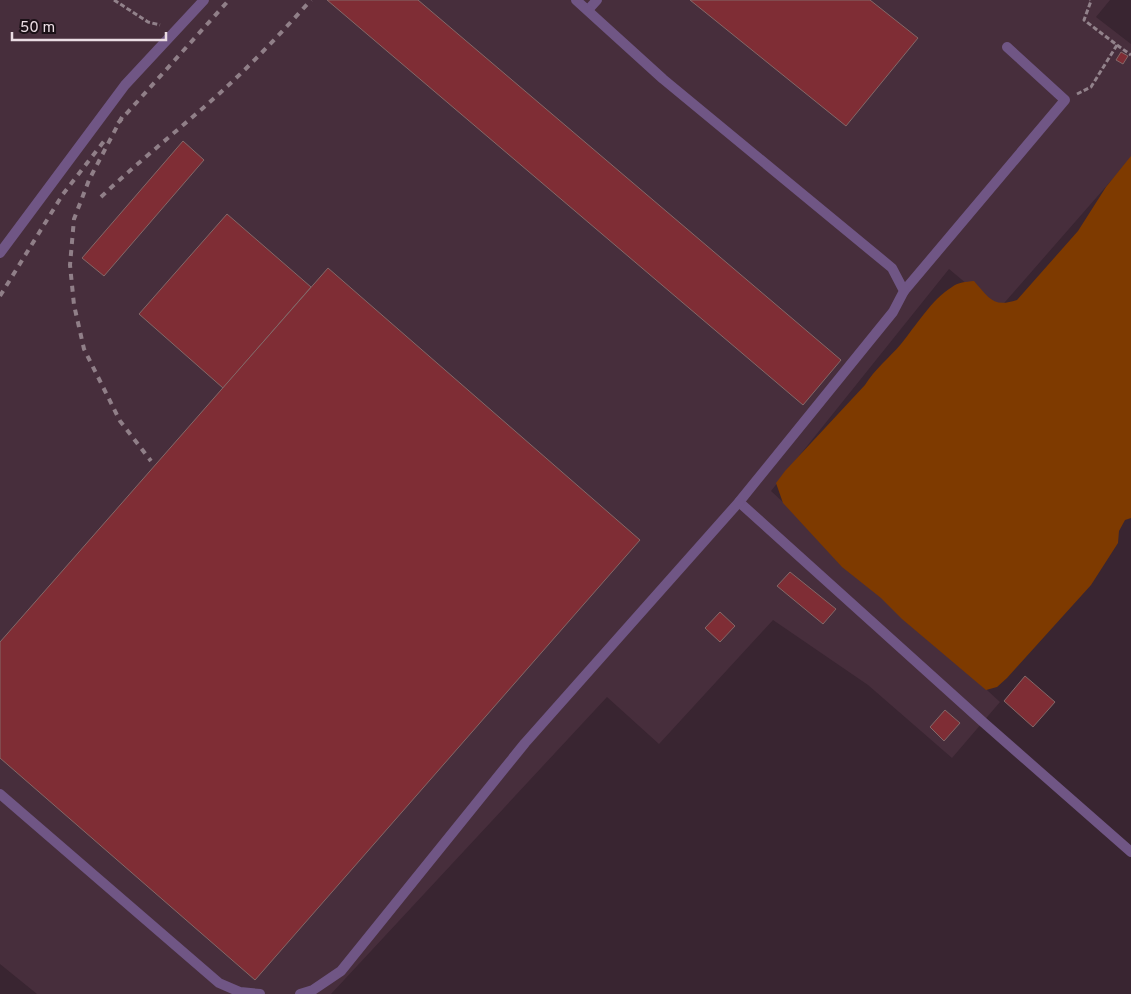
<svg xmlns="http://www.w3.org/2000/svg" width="1131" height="994" font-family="Overpass,sans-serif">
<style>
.built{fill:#472e3c}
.green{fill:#7e3a00}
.building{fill:#7f2d35;stroke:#846868}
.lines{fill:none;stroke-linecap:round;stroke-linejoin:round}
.path{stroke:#92828b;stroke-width:3;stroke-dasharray:5 2.5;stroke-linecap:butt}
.lane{stroke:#705685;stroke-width:10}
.rail{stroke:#907f88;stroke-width:4;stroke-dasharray:6 6;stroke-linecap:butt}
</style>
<rect width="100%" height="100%" fill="#392531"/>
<polygon class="built" points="0,0 1110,0 1096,17 1131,44 1131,158 998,310 949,269 771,491 1000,702 952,758 868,685 773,620 659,744 607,697 331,994 37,994 0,964"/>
<path class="green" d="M1131 156V518L1125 520 1119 531 1118 543 1091 585 1007 678 997 687 986 690 902 619 881 598 842 567 783 503 776 483 785 471 865 385C875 369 889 358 901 344 915 327 932 299 952 287 959 282 965 282 974 281 989 298 993 308 1017 300L1078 231 1106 187Z"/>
<g class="building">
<polygon points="327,0 418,0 841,360 803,405"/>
<polygon points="690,0 870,0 918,38 846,126"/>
<polygon points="1121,52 1128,56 1123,64 1116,60"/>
<polygon points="183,141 204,160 104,276 82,258"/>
<polygon points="227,214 311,287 223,388 139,314"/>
<polygon points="328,268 640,540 255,980 0,758 0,642"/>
<polygon points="790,572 836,609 823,624 777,586"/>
<polygon points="720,612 735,626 720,642 705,628"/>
<polygon points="1025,676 1055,702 1033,727 1004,701"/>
<polygon points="945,710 960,723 944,741 930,727"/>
</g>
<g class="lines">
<g class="path">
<polyline points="114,0 148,22 160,25"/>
<polyline points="1117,45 1131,55"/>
<polyline points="1077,94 1091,87 1117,45 1084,20 1091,1 1090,0"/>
</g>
<g class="lane">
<polyline points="588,10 597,0"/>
<polyline points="0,253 125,85 204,0"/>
<polyline points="904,291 1065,100 1007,47"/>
<polyline points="739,502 983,722 1131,852"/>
<polyline points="0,794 219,983 240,992 260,994"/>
<polyline points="300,994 313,990 341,971 525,743 739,502 893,312 904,291 892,268 663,79 576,0"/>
</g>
<g class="rail">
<polyline points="122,117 89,180 74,219 70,265 74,305 84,349 120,421 151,461"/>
<polyline points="118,123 229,0"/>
<path d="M101 197C139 161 181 128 220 93 252 64 282 32 311 0"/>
<polyline points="0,296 63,194 105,140"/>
</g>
</g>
<path d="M12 32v8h154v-8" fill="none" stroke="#ebdde4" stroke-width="2.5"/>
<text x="20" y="32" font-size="15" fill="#ebdde4" stroke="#1b1117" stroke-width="4" paint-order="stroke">50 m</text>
</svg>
